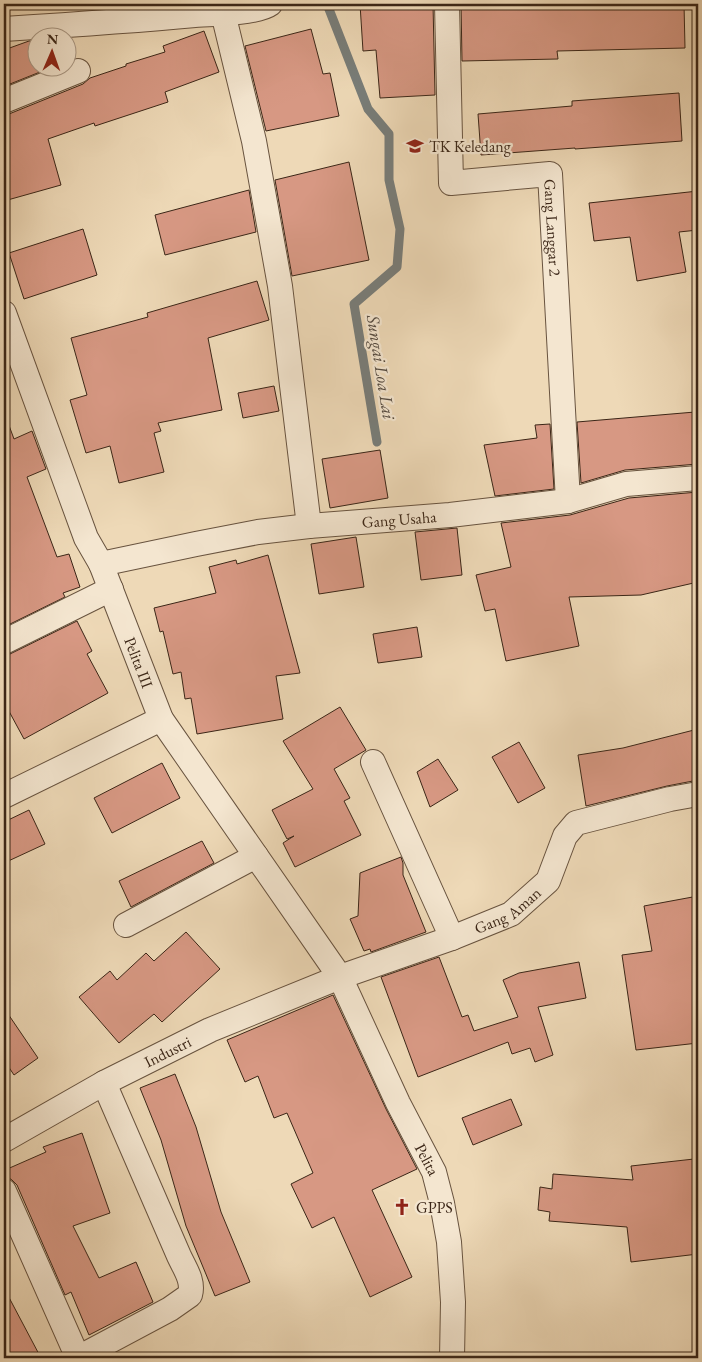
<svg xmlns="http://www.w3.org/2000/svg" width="702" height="1362" font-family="'EB Garamond',serif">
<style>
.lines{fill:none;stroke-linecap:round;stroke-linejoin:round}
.stream{stroke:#787d79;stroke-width:9}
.building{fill:#d79883;stroke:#3b2617}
.minor-casing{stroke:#68533f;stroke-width:26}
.minor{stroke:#f4e6d0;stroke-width:24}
.labels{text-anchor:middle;stroke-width:4.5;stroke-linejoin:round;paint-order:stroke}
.poi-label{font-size:16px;fill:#3b2617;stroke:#f4e6d0;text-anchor:start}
.street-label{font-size:16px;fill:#3b2617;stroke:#f4e6d0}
.water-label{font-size:18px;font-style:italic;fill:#544a40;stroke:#f4e6d0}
</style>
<rect width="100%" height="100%" fill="#eed9b7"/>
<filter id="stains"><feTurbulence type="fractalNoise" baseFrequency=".004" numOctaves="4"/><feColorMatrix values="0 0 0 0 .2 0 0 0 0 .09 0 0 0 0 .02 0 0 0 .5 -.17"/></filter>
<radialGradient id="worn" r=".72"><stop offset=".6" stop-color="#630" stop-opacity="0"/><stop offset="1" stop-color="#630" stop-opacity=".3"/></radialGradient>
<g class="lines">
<polyline class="stream" points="327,4 368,109 389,134 389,180 400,229 397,267 354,304 377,442"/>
</g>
<g class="building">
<polygon points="360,4 433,4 435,95 380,98 376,50 363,51"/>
<polygon points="461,4 684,4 685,48 557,51 558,59 462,61"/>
<polygon points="311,29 323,74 330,73 339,116 266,131 245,46"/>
<polygon points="204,31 219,72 165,92 168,102 95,126 94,123 48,139 61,185 4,201 4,114 9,114 83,84 90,78 126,66 126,64 165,52 163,46"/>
<polygon points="29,41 38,41 38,68 50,68 10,84 4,66 4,50"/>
<polygon points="679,93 682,141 575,149 575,148 481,155 478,114 572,106 572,101"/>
<polygon points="349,162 369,260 292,276 275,180"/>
<polygon points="249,190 256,232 165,255 155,215"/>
<polygon points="698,191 698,230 679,232 686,272 637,281 630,237 594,241 589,203"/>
<polygon points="83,229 97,275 24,299 9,253"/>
<polygon points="257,281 269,320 208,338 222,410 158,423 161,431 154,433 164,472 119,483 110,446 86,453 70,400 87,395 71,338 148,317 147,313"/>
<polygon points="274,386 279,411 243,418 238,393"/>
<polygon points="695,412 698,464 625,470 581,483 577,422"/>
<polygon points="7,420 14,439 32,431 46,469 27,477 57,557 69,554 80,587 63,593 65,597 4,627 4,421"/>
<polygon points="550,424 554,489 495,496 484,445 537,438 535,425"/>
<polygon points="380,450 388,498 330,508 322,459"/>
<polygon points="698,492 698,582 641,595 569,597 579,646 506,661 495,609 485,611 476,575 511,567 501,523 570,515 629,498"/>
<polygon points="457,528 462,575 421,580 415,532"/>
<polygon points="356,537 364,587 319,594 311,544"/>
<polygon points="268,555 300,673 276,676 283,719 197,734 191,698 185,699 181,672 173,674 163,631 160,632 154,608 216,593 209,567 236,560 237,564"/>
<polygon points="77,621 92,651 87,654 108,693 24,739 4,702 4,656 10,654"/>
<polygon points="417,627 422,657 378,663 373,634"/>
<polygon points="340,707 366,750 334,769 350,798 344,801 361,835 295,867 283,843 294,836 287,839 272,810 313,789 283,741"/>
<polygon points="698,729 698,780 667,786 586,806 578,755 623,748"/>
<polygon points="519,742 545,788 518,803 492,757"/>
<polygon points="438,759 458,790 430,807 417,772"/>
<polygon points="162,763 180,798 112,833 94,798"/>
<polygon points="29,810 45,844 4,863 4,822"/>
<polygon points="202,841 214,863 131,907 119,881"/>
<polygon points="401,857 403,863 403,875 426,932 371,952 370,949 364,951 350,919 358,916 360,873"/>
<polygon points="698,896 698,1043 636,1050 622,955 652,951 644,906"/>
<polygon points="186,932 220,969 162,1022 154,1014 119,1043 79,997 110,971 117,980 146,953 154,961"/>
<polygon points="439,957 462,1017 468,1015 474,1031 518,1017 503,980 519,973 579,962 586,998 538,1007 553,1055 535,1062 530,1048 512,1054 508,1042 418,1077 381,977"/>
<polygon points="333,995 386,1109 417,1169 372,1190 412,1277 370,1297 334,1217 312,1228 291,1184 313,1173 287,1113 274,1118 258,1076 245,1082 227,1040"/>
<polygon points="4,1008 38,1058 14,1075 4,1060"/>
<polygon points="175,1074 196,1127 221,1212 250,1282 215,1296 186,1226 161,1140 140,1088"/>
<polygon points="511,1099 522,1125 473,1145 462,1118"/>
<polygon points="82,1133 110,1213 73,1226 99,1278 136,1262 153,1302 89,1335 71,1292 65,1295 17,1185 12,1180 9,1178 5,1170 46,1152 43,1147"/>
<polygon points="694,1159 698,1195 698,1254 631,1262 627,1227 549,1221 550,1212 538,1210 540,1187 552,1189 553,1174 633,1180 631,1166"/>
<polygon points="4,1288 41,1358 11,1358 4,1344"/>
</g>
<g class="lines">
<g class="minor-casing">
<g id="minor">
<path id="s1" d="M447 4 451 183 550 174 568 501"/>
<polyline points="223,13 254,141 280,286 309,526"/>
<path d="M4 29C68 25 131 21 195 15 212 14 258 13 270 4"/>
<polyline points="4,101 78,71"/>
<path id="s2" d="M4 313 86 538 101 564 161 719 340 977 398 1103 434 1172 442 1203 449 1242 453 1302 452 1358"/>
<path id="s3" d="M101 564 196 544 258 532 309 526 450 515 568 501 626 484 698 478"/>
<polyline points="4,642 111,589"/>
<polyline points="373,762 452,938"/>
<polyline points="4,796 161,719"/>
<polyline points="126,925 256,856"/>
<path id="s4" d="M4 1140 104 1083 210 1030 340 977 452 938 511 914 548 881 565 836 576 823 670 799 698 794"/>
<path d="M4 1191 78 1358 170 1309 190 1295C194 1281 185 1269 179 1256L104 1083"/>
</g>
</g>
<use href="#minor" class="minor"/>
</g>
<defs>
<g id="school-bare" transform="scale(1.35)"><path d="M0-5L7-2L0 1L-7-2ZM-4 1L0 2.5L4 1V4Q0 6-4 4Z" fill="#8f2418" stroke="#f4e6d0" stroke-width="2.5" paint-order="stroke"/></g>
<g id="church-bare" transform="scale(1.35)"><path d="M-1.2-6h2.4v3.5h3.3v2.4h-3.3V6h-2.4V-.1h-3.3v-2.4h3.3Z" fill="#8f2418" stroke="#f4e6d0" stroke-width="2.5" paint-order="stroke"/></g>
</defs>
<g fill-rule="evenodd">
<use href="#school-bare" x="415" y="146"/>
<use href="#church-bare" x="402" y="1207"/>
</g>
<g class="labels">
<g class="poi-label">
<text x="429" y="152">TK Keledang</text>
<text x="416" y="1213">GPPS</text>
</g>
<g class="street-label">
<text dy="6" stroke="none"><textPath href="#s1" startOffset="332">Gang Langgar 2</textPath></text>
<text dy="6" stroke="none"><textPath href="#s3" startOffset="302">Gang Usaha</textPath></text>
<text dy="6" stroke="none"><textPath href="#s2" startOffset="375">Pelita III</textPath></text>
<text dy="6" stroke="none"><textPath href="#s4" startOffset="555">Gang Aman</textPath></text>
<text dy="6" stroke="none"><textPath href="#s4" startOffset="186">Industri</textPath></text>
<text dy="6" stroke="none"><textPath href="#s2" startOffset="952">Pelita</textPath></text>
</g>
<g class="water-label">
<text transform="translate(381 367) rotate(81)" y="6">Sungai Loa Lai</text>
</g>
</g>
<rect width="702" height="1362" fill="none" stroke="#eed9b7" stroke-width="20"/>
<rect x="5" y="5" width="692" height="1352" fill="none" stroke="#3b2617" stroke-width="2.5"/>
<rect x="10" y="10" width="682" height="1342" fill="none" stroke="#3b2617"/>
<g transform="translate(52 52) rotate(2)"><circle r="24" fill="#f4e6d0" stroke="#aa9986"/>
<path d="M0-4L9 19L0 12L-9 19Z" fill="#8f2418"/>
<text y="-8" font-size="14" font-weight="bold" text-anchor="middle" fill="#3b2617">N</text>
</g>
<rect width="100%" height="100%" filter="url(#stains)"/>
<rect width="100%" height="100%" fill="url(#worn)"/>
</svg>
